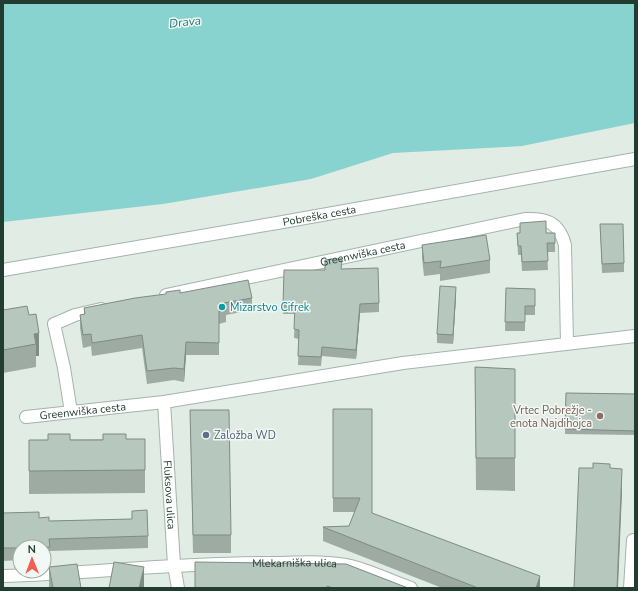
<svg xmlns="http://www.w3.org/2000/svg" width="638" height="591" font-family="'Nunito Sans',sans-serif">
<style>
.water{fill:#88d2cf}
.lines{fill:none;stroke-linecap:round;stroke-linejoin:round}
.minor-casing{stroke:#a4b4ab;stroke-width:14}
.minor{stroke:#fff;stroke-width:12}
.wall{fill:#9daba3}
.shaded-wall{fill:#7f8b84}
.building{fill:#b6c7bd;stroke:#7f8b84}
.culture-dot{fill:#0f9aa8;stroke:#f2f8f4;stroke-width:1.5}
.education-dot{fill:#8d6e63;stroke:#f2f8f4;stroke-width:1.5}
.service-dot{fill:#5c6f8a;stroke:#f2f8f4;stroke-width:1.5}
.labels{text-anchor:middle;stroke-width:3;stroke-linejoin:round;paint-order:stroke}
.street-label{font-size:11px;fill:#213d30;stroke:#f2f8f4}
.culture-label{font-size:11px;fill:#0d838f;stroke:#f2f8f4;text-anchor:start}
.education-label{font-size:11px;fill:#785e54;stroke:#f2f8f4;text-anchor:end}
.service-label{font-size:11px;fill:#4e5e75;stroke:#f2f8f4;text-anchor:start}
.water-label{font-size:12px;font-style:italic;fill:#1a7a77;stroke:#f2f8f4}
</style>
<rect width="100%" height="100%" fill="#e1ece5"/>
<polygon class="water" points="3,3 635,3 635,123 522,146 393,153 311,179 163,204 3,222"/>
<g class="lines">
<g class="minor-casing">
<g id="minor">
<path id="s1" d="M3 270 277 223 635 159"/>
<path id="s2" d="M166 295 525 219C546 218 559 222 565 245L567 343"/>
<path id="s3" d="M164 402 174 565 178 588"/>
<polyline points="71,412 64,368 54,324 75,315 101,309"/>
<path id="s4" d="M26 417 164 402 403 363 635 336"/>
<path id="s5" d="M3 576C91 573 178 563 266 563 294 563 324 560 351 566 371 571 391 581 411 588"/>
<polyline points="630,588 633,540"/>
</g>
</g>
<use href="#minor" class="minor"/>
</g>
<g class="wall">
<polygon points="520,223 546,233 555,243 555,252 547,252 548,270 522,271 521,255 518,255 517,233 520,233"/>
<polygon points="600,224 624,263 624,272 602,273"/>
<polygon points="422,245 490,260 490,273 440,281 440,274 424,276 422,258"/>
<polygon points="342,269 379,303 379,312 360,313 356,359 322,356 321,366 298,365 299,339 294,338 295,314 283,314 283,305 325,270"/>
<polygon points="506,288 535,289 535,315 525,315 525,331 505,331"/>
<polygon points="180,293 252,298 252,310 226,315 226,322 219,324 219,355 186,355 184,382 174,380 147,384 142,348 92,356 91,346 83,348 80,328 80,315 84,315 84,308"/>
<polygon points="456,296 453,344 437,343 437,334"/>
<polygon points="3,310 29,315 39,356 36,356 36,367 3,373"/>
<polygon points="475,367 515,369 515,491 476,490"/>
<polygon points="566,393 635,394 635,435 565,434"/>
<polygon points="333,409 372,513 540,588 442,588 323,541 323,527 349,526 355,512 333,512"/>
<polygon points="190,410 231,535 231,553 193,553"/>
<polygon points="145,439 145,493 29,494 29,440"/>
<polygon points="132,511 148,536 148,548 50,551 50,559 44,559 44,547 20,547 20,560 3,561 3,513 39,518 49,521 132,519"/>
<polygon points="49,567 81,588 49,588"/>
</g>
<g class="shaded-wall">
<polygon points="456,287 456,296 453,344 453,335"/>
<polygon points="360,304 360,313 356,359 356,350"/>
<polygon points="39,333 39,356 36,356 36,344 34,334"/>
<polygon points="186,342 186,355 184,382 184,369"/>
<polygon points="622,469 622,492 618,588 617,588"/>
<polygon points="144,567 144,588 139,588"/>
<polygon points="540,576 540,588 536,588"/>
</g>
<g class="building">
<polygon points="546,221 546,233 555,233 555,243 547,243 548,261 522,262 521,246 518,246 517,233 520,233 520,223"/>
<polygon points="600,224 623,224 624,263 602,264"/>
<polygon points="486,235 490,260 440,268 441,261 424,263 422,245"/>
<polygon points="333,259 342,259 341,269 378,268 379,303 360,304 356,350 322,347 321,357 298,356 299,330 294,329 295,305 283,305 284,270 325,270 325,260"/>
<polygon points="248,280 252,298 224,303 226,310 219,311 219,343 186,342 184,369 174,368 147,371 142,335 92,343 91,334 83,335 80,315 85,314 84,308 135,298 166,294 166,292 180,290 180,293"/>
<polygon points="440,286 456,287 453,335 437,334"/>
<polygon points="506,288 535,289 535,306 525,306 525,322 505,322"/>
<polygon points="27,306 29,315 36,314 39,333 34,334 36,344 3,350 3,310"/>
<polygon points="475,367 515,369 515,458 476,458"/>
<polygon points="566,393 635,394 635,431 565,429"/>
<polygon points="333,409 372,409 372,513 540,576 536,588 478,588 323,527 349,526 360,498 333,498"/>
<polygon points="190,410 229,410 231,535 193,535"/>
<polygon points="48,434 70,434 70,440 103,440 103,434 126,434 126,439 145,439 145,470 29,471 29,440 48,440"/>
<polygon points="593,463 610,464 610,468 622,469 617,588 574,588 579,468 593,468"/>
<polygon points="147,510 148,536 49,539 50,547 20,547 20,548 3,548 3,513 39,512 39,518 49,517 49,521 132,519 132,511"/>
<polygon points="114,562 144,567 139,588 109,588"/>
<polygon points="195,562 346,564 408,588 333,588 327,586 327,588 195,588"/>
<polygon points="77,564 81,588 53,588 49,567"/>
</g>
<circle class="culture-dot" cx="222" cy="307" r="4"/>
<circle class="education-dot" cx="600" cy="416" r="4"/>
<circle class="service-dot" cx="206" cy="435" r="4"/>
<g class="labels">
<g class="street-label">
<text dy="4" stroke="none"><textPath href="#s1" startOffset="321">Pobreška cesta</textPath></text>
<text dy="4" stroke="none"><textPath href="#s2" startOffset="201">Greenwiška cesta</textPath></text>
<text dy="4" stroke="none"><textPath href="#s4" startOffset="57">Greenwiška cesta</textPath></text>
<text dy="4" stroke="none"><textPath href="#s3" startOffset="93">Fluksova ulica</textPath></text>
<text dy="4" stroke="none"><textPath href="#s5" startOffset="292">Mlekarniška ulica</textPath></text>
</g>
<g class="culture-label">
<text x="230" y="311">Mizarstvo Cifrek</text>
</g>
<g class="education-label">
<text x="592" y="414">Vrtec Pobrežje -<tspan x="592" dy="13">enota Najdihojca</tspan></text>
</g>
<g class="service-label">
<text x="214" y="439">Založba WD</text>
</g>
<g class="water-label">
<text transform="translate(185 22) rotate(-6)" y="4">Drava</text>
</g>
</g>
<rect width="638" height="591" fill="none" stroke="#213d30" stroke-width="8"/>
<g transform="translate(32 559) rotate(359)"><circle r="19" fill="#f2f8f4" stroke="#9eada6"/>
<path d="M0-3L7 15L0 10L-7 15Z" fill="#f55e56"/>
<text y="-6" font-size="11" font-weight="bold" text-anchor="middle" fill="#213d30">N</text>
</g>
</svg>
